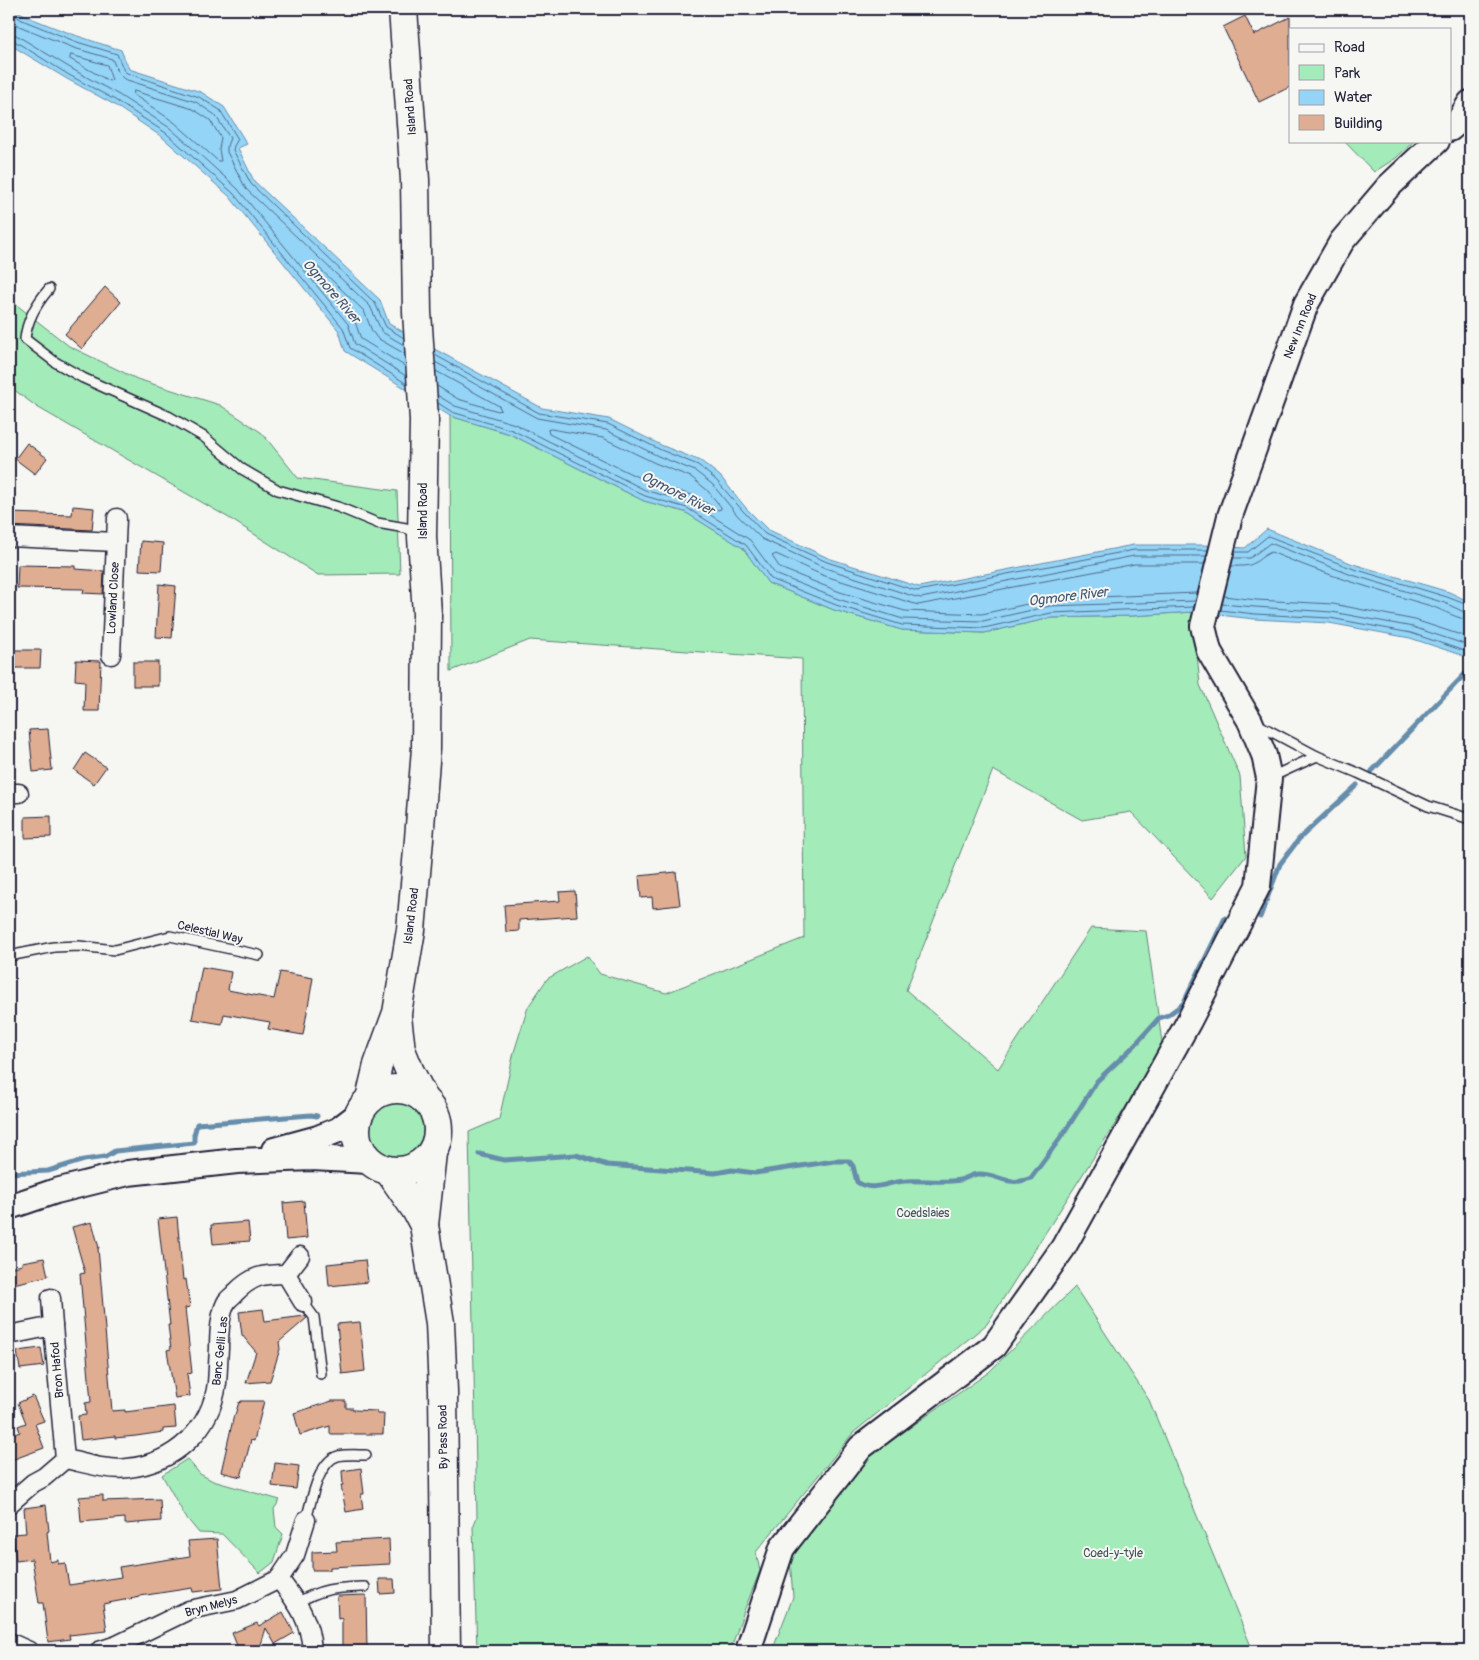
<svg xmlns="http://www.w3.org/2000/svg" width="1479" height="1660" font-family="Pangolin,sans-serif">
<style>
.green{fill:#a3ebb8;stroke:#62867a}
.water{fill:#94d4f6;stroke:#668dab}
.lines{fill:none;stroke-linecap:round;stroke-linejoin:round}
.shore{stroke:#506986;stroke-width:1}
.stream{stroke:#668dab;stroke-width:5}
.building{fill:#dfad91;stroke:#22223b}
.lane-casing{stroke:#22223b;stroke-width:12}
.street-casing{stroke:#22223b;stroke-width:21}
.secondary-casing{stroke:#22223b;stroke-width:28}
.primary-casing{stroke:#22223b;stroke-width:31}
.lane{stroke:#f6f6f2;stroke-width:9}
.street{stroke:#f6f6f2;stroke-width:18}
.secondary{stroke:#f6f6f2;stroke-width:24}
.primary{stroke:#f6f6f2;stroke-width:28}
.labels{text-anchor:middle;stroke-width:4;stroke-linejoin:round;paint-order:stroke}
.street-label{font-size:12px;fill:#22223b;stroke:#f6f6f2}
.park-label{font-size:12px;fill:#42545a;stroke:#f6f6f2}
.water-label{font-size:14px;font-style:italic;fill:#445773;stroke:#f6f6f2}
</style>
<rect width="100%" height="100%" fill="#f6f6f2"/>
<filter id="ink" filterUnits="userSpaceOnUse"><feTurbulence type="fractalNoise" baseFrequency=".02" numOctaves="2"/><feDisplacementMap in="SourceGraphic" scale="10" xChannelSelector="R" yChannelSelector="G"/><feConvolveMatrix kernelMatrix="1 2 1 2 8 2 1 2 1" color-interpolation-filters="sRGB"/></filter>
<g filter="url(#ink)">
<g class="green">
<polygon points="1344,141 1414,141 1396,158 1374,172"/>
<polygon points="9,299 69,346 137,379 220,405 262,433 298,478 397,491 400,574 318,575 229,518 37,407 9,386"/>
<polygon points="450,416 510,434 644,501 685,512 743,548 768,583 834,610 902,630 984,633 1051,618 1132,616 1193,612 1200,685 1240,776 1246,856 1213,898 1131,812 1082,820 993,770 906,990 998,1069 1091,928 1146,931 1163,1049 987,1324 853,1433 756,1552 760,1571 744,1611 730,1651 477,1651 473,1527 477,1517 469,1132 499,1119 514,1052 528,1007 547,979 587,956 600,974 666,993 804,938 802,659 530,640 451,671"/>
<circle cx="395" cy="1129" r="28"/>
<polygon points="1075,1287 1149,1400 1253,1651 772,1651 793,1597 790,1560 871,1455 989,1372"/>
<polygon points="187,1459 200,1474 213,1481 280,1500 274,1509 276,1527 283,1534 274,1562 260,1573 222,1534 199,1533 185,1516 162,1475"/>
</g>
<path class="water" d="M9 9C17 9 25 16 33 19 62 31 91 41 121 50L129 69 201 92 224 107 247 144 238 148 254 181 380 300 389 324 542 408 609 419 663 446 701 461 720 476 746 508 767 529 828 558 919 587 1133 545H1203L1245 548 1267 529 1353 564 1449 592 1470 602V658L1410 638 1329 623 1254 619 1193 612 1132 616 1051 618 984 633 902 630 834 610 768 583 743 548 685 512 644 501 510 434 450 416 345 351 339 331 229 196 162 137 113 104 67 79 9 44Z"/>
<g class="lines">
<g class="shore">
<polyline points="11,9 13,14 22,20 77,42 117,54 124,71 127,73 199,97 220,110 238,139 234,146 233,150 251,184 375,303 386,327 404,338"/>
<polyline points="9,19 19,26 74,48 112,59 119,74 124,79 196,102 215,115 230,138 227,146 227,152 246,189 370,306 382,332 404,345"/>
<polyline points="9,33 16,35 72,69 119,95 170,128 237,188 348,324 355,344 406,376"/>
<polyline points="9,40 13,40 69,75 115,100 166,133 233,193 343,328 350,348 407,384"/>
<polygon points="71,55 107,65 112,80 109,81 70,59"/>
<polygon points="134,91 193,109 210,120 221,138 219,149 221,161 218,161 174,122 134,95"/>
<polyline points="405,354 377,338 372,331 364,311 313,262 309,262 309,265 354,319 361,339 406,367"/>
<polyline points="435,355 539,413 608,424 661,450 698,465 716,480 743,511 765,534 827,562 917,591 1134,550 1208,550"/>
<polyline points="435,362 537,418 606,430 658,456 695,471 712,484 738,516 762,539 825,568 916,597 921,598 1134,556 1207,556"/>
<polyline points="436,371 499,406 501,410 498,411 458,399 437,386"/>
<polyline points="437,395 455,406 515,424 647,491 690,502 750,540 775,574 838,599 903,619 983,621 1050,606 1196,601"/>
<polyline points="438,403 452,412 512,430 645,496 687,508 746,545 771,579 836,605 902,625 984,628 1051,613 1194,607"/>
<polygon points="551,429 603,438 655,463 691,477 707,490 721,507 721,509 718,510 692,495 650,483 549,434 548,430"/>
<polyline points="1235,552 1248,552 1268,536 1351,568 1447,597 1470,606"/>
<polyline points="1233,558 1250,558 1270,543 1349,574 1445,603 1464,612 1470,612"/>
<path d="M1231 566C1259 567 1251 562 1271 552 1323 574 1376 590 1431 606 1443 610 1457 619 1470 620"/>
<polyline points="1197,593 1050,599 982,614 905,611 840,592 780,568 772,556 776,554 822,575 918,605 1135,564 1205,564"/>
<polyline points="1224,596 1256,600 1333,604 1415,620 1470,638"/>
<polyline points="1222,604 1255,607 1332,612 1413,627 1470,646"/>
<polyline points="1220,610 1255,614 1330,618 1411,633 1470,653"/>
</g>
<g class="stream">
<polyline points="1372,771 1465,674 1470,674"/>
<polyline points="1260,917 1280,864 1299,839 1357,785"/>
<path d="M479 1154 504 1160 576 1155 607 1165 715 1173 732 1170 755 1173 834 1161H849L853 1166 857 1182C873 1193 889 1181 906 1181 922 1180 945 1183 960 1180 966 1179 972 1174 978 1174 999 1173 1006 1188 1031 1178L1066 1130 1097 1081 1134 1046 1159 1018 1168 1015 1183 1004 1225 918"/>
<polyline points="9,1173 48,1171 84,1160 105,1157 115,1151 194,1143 194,1135 197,1124 311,1115 317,1116"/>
</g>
</g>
<g class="building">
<polygon points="1245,16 1254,35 1290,17 1290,87 1259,102 1223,27"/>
<polygon points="105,287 121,302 82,349 65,334"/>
<polygon points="27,443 47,458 35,474 15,459"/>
<polygon points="73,506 94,508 92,530 9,526 9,513 72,515"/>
<polygon points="141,541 163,543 161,571 139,570"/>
<polygon points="18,565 75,566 75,569 104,571 103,594 83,593 84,589 17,588"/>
<polygon points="159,584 176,586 172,638 156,637"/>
<polygon points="9,650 41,650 40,668 9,668"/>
<polygon points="76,660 101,661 99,711 84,711 85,681 75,680"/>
<rect x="133" y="662" width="25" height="24"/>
<polygon points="48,729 52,770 33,772 29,730"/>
<polygon points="85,753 106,767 94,784 74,770"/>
<polygon points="51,816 51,837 25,838 25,817"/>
<polygon points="676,872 680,905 653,908 652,897 641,898 639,876"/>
<polygon points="575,891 577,916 519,920 519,931 506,932 504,905 560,901 559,892"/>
<polygon points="202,967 231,972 228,990 274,999 280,972 313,978 303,1035 268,1029 270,1022 224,1014 222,1024 192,1019"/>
<polygon points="304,1201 307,1238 286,1240 283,1203"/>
<polygon points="177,1217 183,1280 186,1279 190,1307 185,1308 192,1373 187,1374 190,1396 175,1398 167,1350 171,1349 168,1325 170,1325 158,1219"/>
<polygon points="92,1222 99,1248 98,1248 112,1411 125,1410 125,1412 174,1406 176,1428 163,1429 163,1432 136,1436 115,1438 115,1436 81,1440 78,1416 86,1415 85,1403 91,1402 80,1274 85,1273 72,1227"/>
<polygon points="248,1222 250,1241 213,1244 211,1225"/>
<polygon points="44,1258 48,1276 9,1285 9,1268 22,1265 22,1262"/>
<polygon points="365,1260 368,1282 329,1286 327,1264"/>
<polygon points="263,1309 265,1321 305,1316 307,1318 279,1342 280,1349 270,1381 246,1383 256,1352 242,1335 239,1312"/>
<polygon points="360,1322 365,1371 342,1374 337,1324"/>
<polygon points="41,1348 44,1366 20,1369 17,1351"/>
<polygon points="33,1396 44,1421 35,1424 44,1448 9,1461 9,1436 20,1432 18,1426 26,1423 18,1403"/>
<polygon points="241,1401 264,1401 254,1441 251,1440 241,1477 221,1472 234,1415 235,1415 239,1402 240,1403"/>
<polygon points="332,1401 346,1401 346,1408 353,1408 353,1410 376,1411 377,1414 384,1414 383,1434 330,1434 330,1426 300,1435 294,1413"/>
<polygon points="275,1463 299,1466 296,1489 272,1486"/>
<polygon points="361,1468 364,1494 361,1494 363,1509 346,1512 341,1485 343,1485 342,1471"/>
<polygon points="103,1495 103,1501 160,1499 161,1521 125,1524 125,1518 81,1522 79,1497"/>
<polygon points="46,1505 49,1531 47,1532 50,1562 58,1560 58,1564 65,1563 69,1585 121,1577 119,1567 190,1556 188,1541 217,1539 222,1589 193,1592 192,1588 140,1596 140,1597 103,1604 107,1631 69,1635 70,1639 48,1642 43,1603 39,1603 32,1559 16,1561 13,1534 26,1533 24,1508"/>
<polygon points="389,1539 390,1564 330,1567 330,1570 312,1570 312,1552 337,1551 336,1542"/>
<polygon points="379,1579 394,1579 395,1593 380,1594"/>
<polygon points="366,1595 367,1651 342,1651 342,1618 338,1619 337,1596"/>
<polygon points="283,1612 294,1633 275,1644 266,1628 259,1651 252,1651 244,1646 238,1648 232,1633 257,1623 259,1626"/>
</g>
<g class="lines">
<g class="lane-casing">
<g id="lane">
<path d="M49 289C36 304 27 319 25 339L55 362 83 378 168 416 204 437 242 469 278 490 338 507 377 523 406 528 418 534"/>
<polyline points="1257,724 1317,756"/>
<polyline points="1269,778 1317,756 1358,773 1428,806 1470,819"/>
<polyline points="9,956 54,947 79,946 115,950 170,936 259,955"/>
<polyline points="303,1302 314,1317 321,1374"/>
<path d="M306 1520C311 1503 318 1461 338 1456 347 1454 357 1455 366 1455"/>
<path d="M297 1603C322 1588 336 1588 365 1587"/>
</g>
</g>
<g class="street-casing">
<g id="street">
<polyline points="9,537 116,542"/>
<polyline points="111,655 117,518"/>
<polyline points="9,793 19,793"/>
<polyline points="286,1274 300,1256"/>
<polyline points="51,1298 53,1326"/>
<polyline points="9,1335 53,1326 65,1459"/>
<path d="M9 1504 33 1483 44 1477 65 1459C85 1463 108 1471 128 1468 174 1463 211 1430 217 1383 218 1372 218 1361 219 1349 219 1337 220 1312 227 1301 229 1298 233 1296 235 1293 252 1276 262 1274 286 1274L303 1302"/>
<path d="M279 1579C298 1604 310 1619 312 1651"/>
<polyline points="9,1642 29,1651"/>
<polyline points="99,1651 117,1645 189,1610 237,1600 279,1579 295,1555 306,1520"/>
</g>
</g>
<g class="secondary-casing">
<g id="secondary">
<polyline points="1450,129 1458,122 1470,103"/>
<polyline points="274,1150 318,1138 338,1130 359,1114"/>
<polyline points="9,1207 56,1191 128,1173 237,1161 312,1158 369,1161"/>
<polyline points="748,1651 782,1548 861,1447 994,1346 1063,1248 1189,1021 1258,886 1269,778 1264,755 1250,721 1209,651 1203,626 1230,516 1306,304 1342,241 1388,187 1437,141"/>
</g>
</g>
<g class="primary-casing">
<g id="primary">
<polyline points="397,1017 401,1050 410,1072 424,1099"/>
<circle cx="397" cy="1130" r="41"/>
<polyline points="370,1099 378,1065 397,1013 411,930 419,839 426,748 427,614 422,537 424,420 417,312 415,180 403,9"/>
<polyline points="432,1153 424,1225 440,1323 443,1391 446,1651"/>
<polyline points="389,1171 416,1210 424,1225"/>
</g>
</g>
<use href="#lane" class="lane"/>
<use href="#street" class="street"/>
<use href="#secondary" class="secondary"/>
<use href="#primary" class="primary"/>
</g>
</g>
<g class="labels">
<g class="street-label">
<text transform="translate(410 107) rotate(-94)" y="4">Island Road</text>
<text transform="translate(1300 326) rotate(-68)" y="4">New Inn Road</text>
<text transform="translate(423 511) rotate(-90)" y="4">Island Road</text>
<text transform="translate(113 598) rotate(-87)" y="4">Lowland Close</text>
<text transform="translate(411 916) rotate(-83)" y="4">Island Road</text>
<text transform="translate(210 932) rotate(13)" y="4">Celestial Way</text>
<text transform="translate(220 1351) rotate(-84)" y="4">Banc Gelli Las</text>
<text transform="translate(57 1370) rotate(-95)" y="4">Bron Hafod</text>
<text transform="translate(443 1437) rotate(-91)" y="4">By Pass Road</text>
<text transform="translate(211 1606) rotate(-15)" y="4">Bryn Melys</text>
</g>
<g class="park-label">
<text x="923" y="1217">Coedslaies</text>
<text x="1113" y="1557">Coed-y-tyle</text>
</g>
<g class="water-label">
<text transform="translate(332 291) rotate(49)" y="5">Ogmore River</text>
<text transform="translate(678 493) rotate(27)" y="5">Ogmore River</text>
<text transform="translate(1068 596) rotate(-7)" y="5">Ogmore River</text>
</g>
</g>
<rect width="1479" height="1660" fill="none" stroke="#f6f6f2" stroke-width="30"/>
<rect x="15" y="15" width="1449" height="1630" fill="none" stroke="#22223b" stroke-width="2" filter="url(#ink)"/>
<rect x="1289" y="28" width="162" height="115" fill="#f6f6f2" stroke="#a1a1a9"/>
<rect x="1299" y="44" width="25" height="8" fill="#f6f6f2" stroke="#a1a1a9"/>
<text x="1334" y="52" font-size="15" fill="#22223b">Road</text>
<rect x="1299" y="65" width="25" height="15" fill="#a3ebb8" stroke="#a1a1a9"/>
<text x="1334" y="78" font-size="15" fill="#22223b">Park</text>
<rect x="1299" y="90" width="25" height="15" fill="#94d4f6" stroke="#a1a1a9"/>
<text x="1334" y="102" font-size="15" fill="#22223b">Water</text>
<rect x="1299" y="115" width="25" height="15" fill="#dfad91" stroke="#a1a1a9"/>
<text x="1334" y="128" font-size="15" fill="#22223b">Building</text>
</svg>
